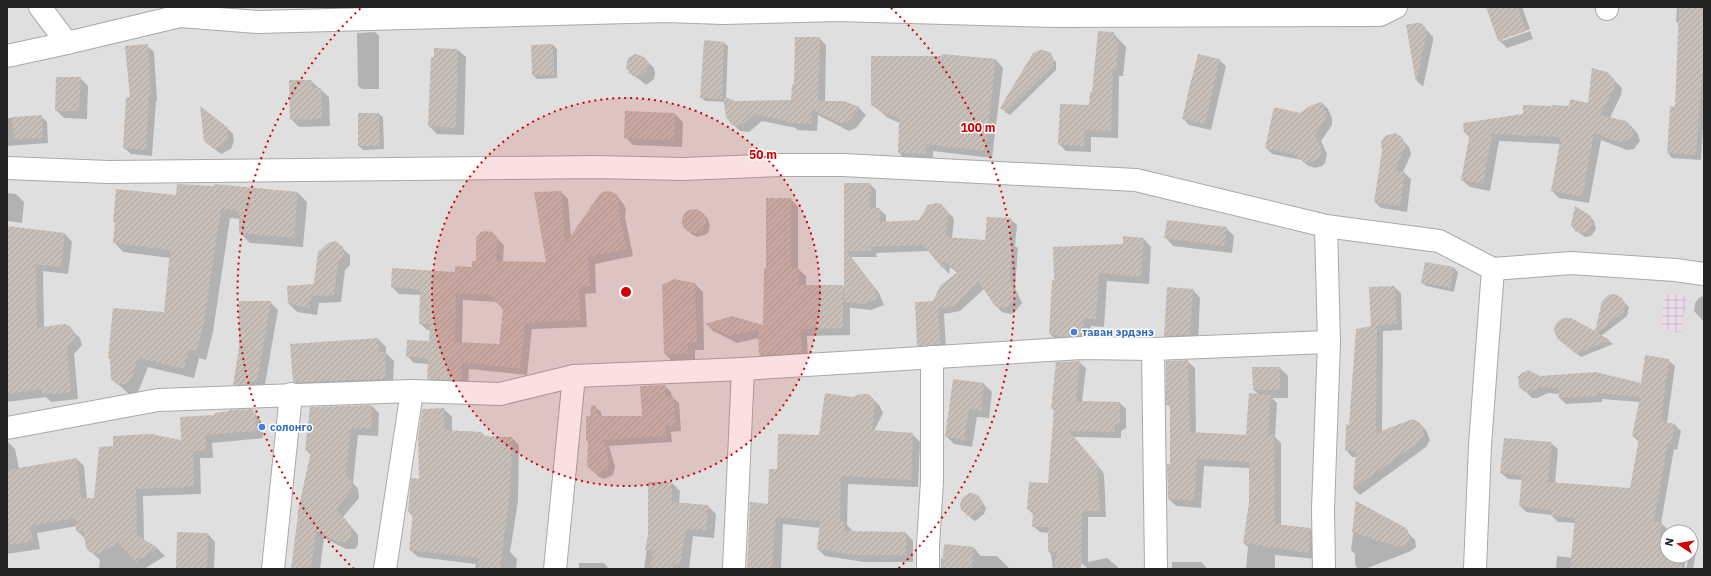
<svg xmlns="http://www.w3.org/2000/svg" width="1711" height="576" font-family="'IBM Plex Sans',sans-serif">
<style>
.residential{fill:#e0dfdf;fill-rule:evenodd}
.industrial{fill:url(#industrial-grid)}
.shadow{fill:#0003;fill-rule:evenodd}
.building{fill:url(#building-hatch);fill-rule:evenodd}
.lines{fill:none;stroke-linecap:round;stroke-linejoin:round}
.minor-casing{stroke:#a9a9a9;stroke-width:24}
.minor{stroke:#fff;stroke-width:22}
.ring{fill:none;stroke:#d40000;stroke-width:2;stroke-dasharray:2 4}
.shop-dot{fill:#3f7fe0;stroke:#fff;stroke-width:1.5}
.labels{text-anchor:middle;stroke-width:3;stroke-linejoin:round;paint-order:stroke}
.shop-label{font-size:11px;font-weight:bold;fill:#366cbe;stroke:#fff;text-anchor:start}
.centre{fill:#d40000;stroke:#fff;stroke-width:2}
.ring-label{font-size:12px;text-anchor:middle;font-weight:bold;fill:#d40000;stroke:#fff;stroke-width:3;stroke-linejoin:round;paint-order:stroke}
</style>
<defs>
<pattern id="industrial-grid" width="8" height="8" patternUnits="userSpaceOnUse"><rect width="8" height="8" fill="#ebdbe8"/><path d="M0 4h8M4 0v8" fill="none" stroke="#c9bcc7"/></pattern>
<pattern id="building-hatch" width="6" height="6" patternUnits="userSpaceOnUse"><rect width="6" height="6" fill="#c7bfb8"/><path d="M-1 1l2-2M0 6l6-6M5 7l2-2" fill="none" stroke="#aba49e"/></pattern>
</defs>
<rect width="100%" height="100%" fill="#f2efe9"/>
<path class="residential" d="M7 7H1704V569H7ZM1667 532H1691V556H1667Z"/>
<polygon class="industrial" points="1664,293 1687,296 1681,333 1661,329"/>
<g class="shadow">
<polygon points="321,7 388,7 388,9 328,14"/>
<polygon points="1487,7 1522,7 1530,29 1502,39 1502,41 1530,31 1533,39 1507,48 1499,40"/>
<polygon points="1677,7 1704,7 1704,110 1701,160 1672,158 1668,153 1676,108 1679,24 1676,21"/>
<polygon points="1421,24 1433,37 1433,41 1423,87 1417,81 1407,26"/>
<polygon points="375,32 379,36 379,89 362,89 358,86 357,33"/>
<polygon points="1113,33 1126,47 1123,76 1119,76 1118,138 1091,137 1091,152 1066,151 1059,144 1090,106"/>
<polygon points="819,38 826,45 825,102 843,102 859,108 866,115 856,128 849,131 818,115 817,131 797,130 796,128 762,121 749,132 740,131 733,124 725,102 705,101 702,98 724,43 728,46 726,98 735,102 792,101 795,85"/>
<polygon points="553,45 557,49 557,78 537,79 533,75"/>
<polygon points="147,46 154,52 157,101 156,101 152,156 131,154 124,148 131,98"/>
<polygon points="458,50 466,57 464,135 437,134 429,126 432,58"/>
<polygon points="942,55 996,60 1003,68 992,158 933,151 933,161 906,160 899,153 900,123 888,118 872,104 942,57"/>
<polygon points="1051,56 1056,62 1056,70 1010,115 1005,112"/>
<polygon points="646,60 654,68 655,73 654,79 646,85 628,70"/>
<polygon points="1219,60 1226,66 1211,130 1189,125 1183,118 1191,80"/>
<polygon points="80,78 88,86 87,119 64,118 56,110"/>
<polygon points="1614,80 1622,88 1621,95 1610,118 1631,126 1638,134 1640,141 1634,149 1627,150 1601,140 1589,203 1559,198 1552,191 1560,144 1499,141 1490,191 1470,187 1462,180 1470,138 1465,132 1524,115 1552,108 1589,104"/>
<polygon points="311,81 329,97 330,126 299,127 291,119"/>
<polygon points="1322,103 1328,109 1332,118 1332,125 1321,141 1327,154 1325,163 1322,166 1315,168 1307,165 1302,160 1272,154 1266,148 1301,114"/>
<polygon points="379,114 383,117 384,149 363,150 359,146"/>
<polygon points="675,114 683,122 682,147 633,145 625,137"/>
<polygon points="41,116 47,122 48,143 7,146 7,118"/>
<polygon points="227,128 233,134 234,141 231,149 221,154 208,144"/>
<polygon points="1402,140 1409,147 1411,154 1403,172 1411,179 1407,212 1381,208 1375,202"/>
<polygon points="845,184 870,184 876,190 876,209 879,209 886,215 886,222 919,221 940,205 953,217 954,221 952,238 986,241 1010,219 1017,225 1015,246 1018,248 1015,288 1022,303 1014,313 1010,314 1002,312 996,306 985,288 960,311 944,314 946,350 925,351 918,345 934,301 958,273 950,267 949,274 929,251 876,253 877,257 851,257 879,293 884,305 871,310 851,308 850,307 850,335 807,336 808,360 767,362 760,355 759,338 737,343 713,331 707,324 764,327 767,269 791,199 798,207 798,269 806,276 806,286 842,286 845,288"/>
<polygon points="178,185 298,193 307,202 303,247 250,243 240,233 240,219 230,218 213,332 206,360 199,358 194,378 148,367 138,392 129,394 112,379 111,360 109,358 165,314 170,258 123,252 114,242 116,224 114,221 177,196"/>
<path d="M561 192 568 199 571 237 616 195 623 203 626 209 625 217 633 256 595 264 596 293 585 294 587 327 532 329 527 375 469 369 468 387 435 386 428 379 429 364 414 363 407 356 430 342V330H427L420 323 421 295 399 294 392 287 473 268 492 233 504 245 503 262 547 264ZM463 300 497 302 504 310 500 345 462 343Z"/>
<polygon points="7,193 16,194 24,202 22,223 7,221"/>
<polygon points="694,210 701,212 708,219 710,226 708,233 705,235 697,237 691,234 683,223 684,215"/>
<polygon points="1590,217 1594,221 1596,229 1591,236 1585,237 1574,229"/>
<polygon points="7,227 65,234 72,242 68,274 43,271 44,328 67,326 80,338 82,345 74,354 78,399 51,402 46,397 7,402"/>
<polygon points="1226,228 1234,236 1232,253 1173,246 1166,238"/>
<polygon points="1144,239 1151,247 1149,284 1107,281 1104,327 1091,326 1090,343 1058,342 1050,334 1053,281 1124,245"/>
<polygon points="342,248 350,255 350,265 345,270 341,302 319,303 317,315 297,312 289,304 315,285"/>
<polygon points="1454,268 1458,272 1454,292 1426,286 1422,283"/>
<polygon points="695,284 703,292 704,350 695,350 695,361 673,362 665,354"/>
<polygon points="1394,287 1401,293 1402,330 1383,331 1382,432 1420,424 1426,430 1430,440 1426,447 1360,495 1354,489 1357,457 1352,457 1346,450 1372,327"/>
<polygon points="1193,290 1200,298 1198,343 1173,344 1165,336"/>
<polygon points="1704,296 1704,322 1694,311 1695,303 1700,297"/>
<polygon points="1621,299 1629,307 1627,316 1601,336 1613,344 1581,357 1562,342 1557,323 1560,320 1567,318 1596,333"/>
<polygon points="270,302 278,310 264,390 242,392 234,384 240,348"/>
<polygon points="378,339 386,347 386,353 394,361 393,387 301,389 294,381"/>
<polygon points="1668,360 1675,366 1667,423 1675,425 1681,431 1677,450 1674,449 1661,523 1668,530 1666,540 1667,556 1687,556 1684,569 1556,569 1557,556 1572,558 1576,523 1558,522 1551,515 1526,512 1520,506 1523,480 1508,479 1501,473 1551,443 1558,449 1555,484 1631,489 1639,442 1633,436 1640,402 1602,399 1602,402 1566,404 1560,398 1560,394 1548,393 1537,398 1532,398 1520,386 1540,377 1642,384"/>
<polygon points="1187,361 1195,368 1196,434 1247,436 1259,395 1254,390 1280,368 1288,376 1288,398 1272,398 1277,403 1275,437 1281,443 1281,525 1310,529 1318,537 1316,559 1275,555 1275,569 1246,569 1248,547 1244,543 1250,503 1250,468 1204,466 1201,508 1176,506 1169,499 1171,465 1171,408 1167,404"/>
<polygon points="1079,362 1086,368 1082,402 1120,403 1126,409 1126,428 1121,431 1121,438 1073,437 1103,472 1104,475 1106,517 1088,517 1088,562 1107,558 1120,569 1088,569 1077,559 1076,569 1053,569 1051,554 1049,552 1049,533 1040,532 1033,526 1034,515 1028,509 1049,484 1054,411 1052,408"/>
<polygon points="954,380 984,384 992,392 989,418 977,417 972,447 954,444 946,436"/>
<polygon points="665,386 671,392 672,397 679,403 681,431 671,432 672,442 609,446 615,467 613,475 604,479 599,477 592,470 589,443 587,441 594,406 601,412 602,417 643,417"/>
<polygon points="871,397 879,405 883,413 874,431 912,434 920,442 918,487 848,484 847,525 852,530 852,532 906,533 913,541 913,562 864,562 825,556 818,549 821,528 783,524 781,569 748,569 769,505 778,470 820,436 852,398"/>
<polygon points="372,406 379,413 378,436 358,435 353,483 358,489 359,498 343,517 358,535 358,545 355,549 346,549 324,538 320,569 292,569 311,455 306,450"/>
<polygon points="444,409 452,417 452,431 482,433 486,437 512,438 519,445 518,501 510,552 517,559 516,569 475,569 476,564 418,557 410,550 414,517 409,512"/>
<polygon points="252,410 262,422 263,438 212,443 213,458 200,458 201,494 143,496 144,540 157,548 165,556 144,569 99,569 100,560 90,551 86,539 77,531 77,526 37,533 40,549 7,554 7,441 15,449 19,469 77,459 84,466 87,499 95,499 182,441 216,416"/>
<polygon points="672,483 680,491 679,504 708,506 716,514 714,538 693,536 689,569 644,569 649,535"/>
<polygon points="979,497 986,508 984,514 975,521 966,514"/>
<polygon points="1357,503 1407,532 1415,540 1416,547 1411,551 1365,569 1358,569 1355,565 1355,554 1351,550"/>
<polygon points="208,534 215,542 214,569 177,569"/>
<polygon points="1691,546 1696,552 1693,569 1686,569 1689,556 1691,556"/>
<polygon points="974,548 981,556 997,556 1010,569 941,569 941,559"/>
<polygon points="1172,562 1201,562 1208,569 1172,569"/>
<polygon points="579,563 604,563 609,569 579,569"/>
</g>
<g class="building">
<polygon points="1486,7 1518,7 1526,31 1498,41"/>
<polygon points="1679,7 1704,7 1704,73 1702,73 1696,155 1667,153 1670,106 1675,107"/>
<polygon points="1415,23 1421,23 1425,27 1427,33 1416,82 1406,25"/>
<polygon points="1098,31 1114,32 1113,39 1119,40 1116,70 1113,69 1111,131 1085,130 1084,146 1058,145 1060,104 1089,105 1090,92 1092,92"/>
<polygon points="795,37 820,37 818,101 844,101 860,107 849,121 842,124 812,110 811,124 789,123 790,122 754,114 741,125 732,125 726,117 723,96 735,101 791,100 792,84 794,84"/>
<polygon points="704,40 724,42 722,99 700,98"/>
<polygon points="148,44 151,95 149,95 146,150 123,148 126,97 130,97 125,46"/>
<polygon points="553,44 554,75 532,75 531,45"/>
<polygon points="434,48 458,49 456,128 428,126 431,57 434,57"/>
<polygon points="1040,50 1044,50 1051,53 1054,61 1053,66 1006,112 1000,108 1033,53"/>
<polygon points="635,54 642,56 646,59 648,64 646,71 637,78 630,74 626,67 628,58"/>
<polygon points="942,54 996,59 985,151 926,144 926,154 898,153 899,118 880,111 871,105 871,56 941,56"/>
<polygon points="1198,54 1220,59 1205,124 1182,119"/>
<polygon points="1592,68 1607,72 1615,80 1614,88 1600,115 1626,121 1631,126 1634,133 1630,139 1622,143 1594,133 1582,197 1551,191 1561,137 1492,134 1483,184 1461,180 1470,133 1464,133 1463,123 1523,114 1523,105 1551,106 1552,107 1552,105 1569,106 1570,99 1588,103"/>
<polygon points="56,77 81,77 79,111 55,111"/>
<polygon points="289,80 312,80 312,88 321,88 322,119 290,120"/>
<polygon points="1322,102 1327,115 1326,118 1315,135 1322,148 1322,152 1316,160 1308,163 1304,162 1295,155 1265,148 1274,107 1300,113 1312,105"/>
<polygon points="200,106 227,127 228,139 222,146 214,149 204,141"/>
<polygon points="625,111 675,113 674,140 624,138"/>
<polygon points="358,113 379,113 380,146 358,146"/>
<polygon points="42,115 43,138 14,139 12,117"/>
<polygon points="1395,133 1401,136 1405,143 1405,147 1395,170 1405,172 1400,206 1374,202 1382,151 1381,142 1385,136"/>
<polygon points="844,183 870,183 870,208 880,208 880,222 919,220 928,205 936,203 941,204 947,210 948,214 946,237 985,240 987,217 1011,218 1010,241 1012,241 1010,281 1017,296 1007,307 1003,308 995,306 979,282 954,306 938,308 940,344 917,346 915,302 933,301 940,286 959,271 944,262 943,269 923,245 871,247 871,251 846,251 873,286 878,299 864,304 844,302"/>
<polygon points="177,184 214,186 214,184 298,192 294,238 239,233 239,211 221,209 204,322 197,351 189,349 184,369 138,358 131,380 125,384 118,385 111,379 110,359 108,358 113,308 164,312 170,250 113,243 115,222 113,222 116,189 176,195"/>
<path d="M562 191 565 244 599 195 602 192 609 191 617 194 620 202 618 209 627 249 588 257 590 286 579 287 580 320 525 323 520 369 462 362 461 380 427 379 428 359 406 356 407 340 429 341 430 324H419L420 289 391 287 392 268 455 272V266L472 267V261H476V238L481 232 485 231 492 232 497 237 496 261 546 262 534 192ZM456 293 490 295 503 310 499 344 455 342Z"/>
<polygon points="766,198 791,198 791,268 799,268 799,285 843,285 843,328 801,329 802,353 759,355 758,329 729,336 705,324 732,316 763,325 764,268 766,268"/>
<polygon points="1575,206 1591,216 1593,225 1587,233 1576,232 1571,225"/>
<circle cx="694" cy="221" r="12"/>
<polygon points="1167,220 1227,227 1224,246 1164,238"/>
<polygon points="7,226 65,233 61,267 36,264 37,328 64,324 68,325 73,330 76,337 67,347 71,392 42,395 42,389 7,394"/>
<polygon points="1123,236 1144,238 1141,277 1099,273 1096,319 1084,319 1083,336 1058,337 1058,335 1049,334 1052,280 1054,280 1053,247 1123,244"/>
<polygon points="336,241 343,247 344,254 338,263 334,295 312,296 318,252 328,243"/>
<polygon points="1425,262 1454,267 1450,288 1421,283"/>
<polygon points="674,279 695,283 697,342 688,343 688,354 664,354 662,285"/>
<polygon points="314,284 309,308 288,304 287,286"/>
<polygon points="1395,286 1397,324 1377,325 1376,433 1413,419 1420,423 1424,430 1424,434 1420,441 1353,489 1356,451 1345,451 1346,424 1349,425 1356,329 1371,326 1369,287"/>
<polygon points="1167,287 1193,289 1190,335 1164,336"/>
<polygon points="1615,294 1622,298 1625,303 1624,312 1597,333 1610,340 1576,354 1557,338 1554,330 1555,326 1557,322 1564,318 1571,318 1595,331 1602,301 1608,295"/>
<polygon points="239,301 271,301 257,382 250,381 250,384 233,385 239,348"/>
<polygon points="379,338 378,352 386,352 385,379 293,382 290,344"/>
<polygon points="1645,355 1669,359 1661,421 1675,424 1671,444 1668,443 1654,521 1662,522 1660,538 1667,540 1667,556 1677,556 1683,569 1570,569 1575,518 1551,516 1551,510 1519,506 1522,475 1500,473 1504,438 1552,442 1548,482 1630,488 1639,438 1632,436 1640,397 1596,393 1596,396 1559,398 1558,389 1541,387 1530,392 1525,392 1519,387 1518,377 1522,373 1528,370 1540,376 1595,372 1641,383"/>
<polygon points="1188,360 1190,432 1246,435 1249,393 1271,395 1268,435 1274,435 1275,524 1311,528 1309,553 1243,543 1249,503 1249,462 1197,459 1194,501 1168,499 1167,464 1170,464 1170,405 1166,405 1166,361"/>
<polygon points="1080,361 1076,401 1120,402 1120,422 1115,424 1115,432 1069,431 1097,464 1100,511 1082,511 1081,569 1053,569 1057,552 1048,552 1048,527 1032,527 1033,510 1027,509 1029,482 1048,483 1054,409 1051,409 1056,362"/>
<polygon points="1252,367 1280,367 1280,390 1253,390"/>
<polygon points="953,379 984,383 981,411 969,409 964,440 945,437"/>
<polygon points="665,385 666,397 674,396 675,425 666,426 666,436 604,440 609,461 607,469 597,474 592,471 587,466 588,441 586,441 586,416 590,416 591,405 595,405 598,416 642,416 640,386"/>
<polygon points="825,393 852,397 861,394 868,394 871,396 875,403 872,430 913,433 911,480 841,476 840,521 845,522 844,531 906,532 906,555 856,555 817,549 820,521 776,517 772,569 747,569 750,502 768,504 769,469 777,469 778,434 819,435"/>
<polygon points="372,405 371,429 351,428 346,474 351,481 352,490 336,509 351,526 351,537 347,542 338,542 316,531 311,569 291,569 298,515 297,515 311,451 305,450 310,407"/>
<polygon points="444,408 445,430 482,432 482,436 512,437 510,493 500,569 477,569 478,558 409,550 413,512 408,512 411,478 419,479 418,438 422,409"/>
<polygon points="253,409 253,413 255,413 256,431 205,435 206,450 193,451 194,487 136,489 137,535 158,548 142,558 137,559 137,563 118,543 100,553 96,554 89,552 86,547 83,531 76,531 76,518 30,526 33,541 10,545 7,527 7,470 77,458 81,498 94,498 99,447 113,446 113,436 151,434 181,440 180,417 215,415 215,413 229,411 229,410"/>
<polygon points="648,482 672,482 672,502 708,505 706,530 686,529 680,565 673,564 672,569 650,569 653,551 645,550 648,535"/>
<polygon points="969,493 972,493 979,496 983,503 981,510 970,517 961,510 960,505 962,498"/>
<polygon points="1356,501 1406,528 1408,531 1411,541 1405,545 1398,547 1352,532"/>
<polygon points="177,532 208,533 207,569 176,569"/>
<polygon points="944,544 974,547 972,569 942,569"/>
</g>
<g class="lines">
<g class="minor-casing">
<g id="minor">
<polyline points="40,7 67,43"/>
<polyline points="175,7 180,16 258,22 667,11 723,13 837,10 1057,16 1380,15 1396,7"/>
<polyline points="1607,7 1607,9"/>
<polyline points="7,56 67,43 180,16 192,9"/>
<polyline points="7,168 109,172 595,167 683,169 782,165 843,165 1136,180 1326,226 1439,241 1493,269 1571,263 1675,270 1704,274"/>
<polyline points="1153,349 1156,569"/>
<polyline points="7,428 158,400 412,391 500,394 574,376 743,369 1082,348 1153,349 1329,342"/>
<polyline points="273,569 291,394"/>
<polyline points="385,569 412,391"/>
<polyline points="555,569 574,376"/>
<polyline points="734,569 743,369"/>
<polyline points="928,569 928,545 932,481 932,357"/>
<polyline points="1324,569 1323,509 1329,342 1326,226"/>
<polyline points="1475,569 1480,445 1493,269"/>
</g>
</g>
<use href="#minor" class="minor"/>
</g>
<circle cx="626" cy="292" r="194" fill="#d40000" fill-opacity=".12"/>
<g class="ring">
<circle cx="626" cy="292" r="194"/>
<path d="M354 569A388 388 0 0 1 361 8M891 8A388 388 0 0 1 898 569"/>
</g>
<g class="shop-dot">
<circle cx="1074" cy="332" r="4"/>
<circle cx="262" cy="427" r="4"/>
</g>
<g class="labels">
<g class="shop-label">
<text x="1082" y="336">таван эрдэнэ</text>
<text x="270" y="431">солонго</text>
</g>
</g>
<circle cx="626" cy="292" r="6" class="centre"/>
<g class="ring-label">
<text x="978" y="132">100 m</text>
<text x="763" y="159">50 m</text>
</g>
<rect width="1711" height="576" fill="none" stroke="#222222" stroke-width="16"/>
<g transform="translate(1679 544) rotate(282)"><circle r="19" fill="#ffffff" stroke="#a7a7a7"/>
<path d="M0-3L7 15L0 10L-7 15Z" fill="#d40000"/>
<text y="-6" font-size="11" font-weight="bold" text-anchor="middle" fill="#222222">N</text>
</g>
</svg>
